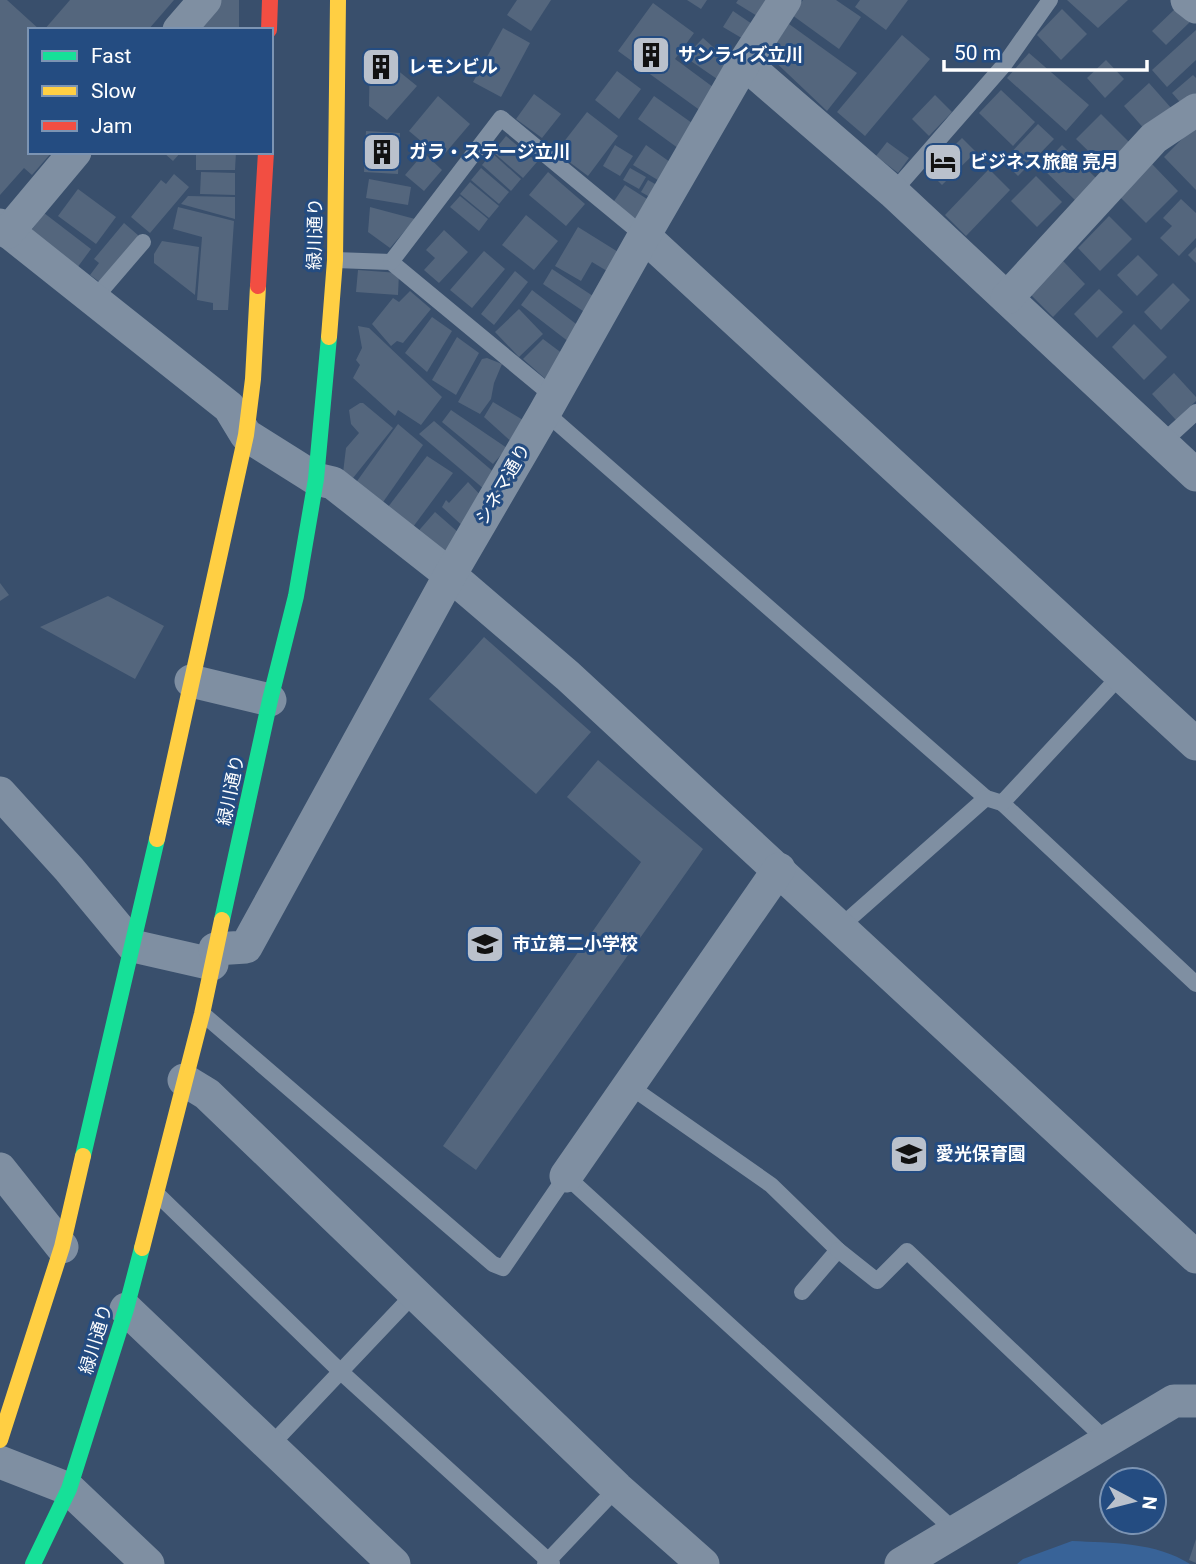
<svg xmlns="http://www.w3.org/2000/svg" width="1196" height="1564" font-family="Roboto,'Noto Sans JP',sans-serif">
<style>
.green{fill:#386398}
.building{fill:#54667d}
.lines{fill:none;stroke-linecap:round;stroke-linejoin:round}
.lane{stroke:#7f8fa2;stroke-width:16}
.street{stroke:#7f8fa2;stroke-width:33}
.fast{stroke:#16e098;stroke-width:16}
.slow{stroke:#ffcf43;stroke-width:16}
.jam{stroke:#f24e42;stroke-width:16}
.labels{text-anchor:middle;stroke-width:6;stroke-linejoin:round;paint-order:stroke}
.poi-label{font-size:18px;font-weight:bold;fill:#fff;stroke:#244c81;text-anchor:start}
.street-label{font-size:18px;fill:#fff;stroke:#244c81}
</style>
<rect width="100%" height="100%" fill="#394f6c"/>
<path class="green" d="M1072 1541C1111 1543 1156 1542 1190 1564H1017L1023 1559Z"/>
<g class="building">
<polygon points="0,0 7,0 40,30 30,30 30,152 52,152 32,175 24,168 0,195"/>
<polygon points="70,0 174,0 148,30 44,30"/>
<polygon points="219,0 239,0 239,30 194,30"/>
<polygon points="517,0 551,0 531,31 507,15"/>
<polygon points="687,0 707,0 701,9"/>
<polygon points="738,0 768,0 762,19 736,3"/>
<polygon points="803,0 836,0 861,17 839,49 792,15"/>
<polygon points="860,0 908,0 886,30 855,7"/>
<polygon points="1067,0 1128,0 1098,28"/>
<polygon points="653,3 694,33 675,59 717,90 701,111 618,51"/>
<polygon points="1177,7 1191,21 1166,45 1152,31"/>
<polygon points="1062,9 1087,34 1061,60 1037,35"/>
<polygon points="733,11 758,28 750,43 723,27"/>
<polygon points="789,24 857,73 827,111 768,55"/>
<polygon points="503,28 530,43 501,97 473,82"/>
<polygon points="1196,30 1196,60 1167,87 1152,70"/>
<polygon points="902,35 930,59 865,136 837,112"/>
<polygon points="703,38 731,63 720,81 685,57"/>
<polygon points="370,48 417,86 387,120 369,106"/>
<polygon points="1029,53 1089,105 1066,131 1007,78"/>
<polygon points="1106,60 1124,79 1105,98 1087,78"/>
<polygon points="617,71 641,89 619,119 595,100"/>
<polygon points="1193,75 1196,78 1196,97 1185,108 1172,93"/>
<polygon points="1149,83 1172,109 1147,132 1124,106"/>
<polygon points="1001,90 1035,122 1013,146 979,113"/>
<polygon points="534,94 561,114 542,138 516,119"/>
<polygon points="935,95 952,112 929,136 912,119"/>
<polygon points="438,96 470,124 441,158 409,131"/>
<polygon points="654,96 699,128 682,151 638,119"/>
<polygon points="587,112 618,136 588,176 556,152"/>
<polygon points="1101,114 1135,148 1111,173 1076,139"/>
<polygon points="1038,124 1054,139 1018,176 1003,161"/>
<polygon points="1196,125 1196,190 1164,157"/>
<polygon points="366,131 400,133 398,174 364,172"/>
<polygon points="506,136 537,162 523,178 493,152"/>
<polygon points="962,138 976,152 942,185 928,171"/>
<polygon points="887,142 909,158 898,173 876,156"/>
<polygon points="615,145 633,156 620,176 603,166"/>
<polygon points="646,145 677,167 666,185 633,165"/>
<polygon points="1062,145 1098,180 1077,202 1041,167"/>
<polygon points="163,152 181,152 173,161"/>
<polygon points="196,152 236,152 235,170 196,170"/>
<polygon points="424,153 442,170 424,191 405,175"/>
<polygon points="492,153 521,179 511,191 482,165"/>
<polygon points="1152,164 1178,191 1146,223 1120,197"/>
<polygon points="481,168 509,192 499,204 471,180"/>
<polygon points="630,168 646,177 639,189 623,180"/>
<polygon points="989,169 1010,190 966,236 945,215"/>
<polygon points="201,172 235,173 235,195 200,194"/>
<polygon points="548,172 585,204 566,226 529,195"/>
<polygon points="174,174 189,187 150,233 131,217 161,180 166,184"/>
<polygon points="1036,176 1062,202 1037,227 1011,201"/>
<polygon points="369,179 411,187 408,205 366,198"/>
<polygon points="648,180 664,189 657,201 641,192"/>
<polygon points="470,182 499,206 489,218 460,194"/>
<polygon points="625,185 655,204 643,223 612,204"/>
<polygon points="78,189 116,217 96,244 58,216"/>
<polygon points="188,196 235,197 235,219 181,204"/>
<polygon points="460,196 488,219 479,231 450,207"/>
<polygon points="1181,199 1196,213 1196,238 1179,256 1160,238 1172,226 1163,218"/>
<polygon points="178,207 234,221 228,310 213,310 213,303 197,300 202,237 173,229"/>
<polygon points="370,207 415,219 390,248 368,232"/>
<polygon points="44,213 91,249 77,268 30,232"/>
<polygon points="526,215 558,241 534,270 502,245"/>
<polygon points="1109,216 1132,239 1100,271 1078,248"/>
<polygon points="124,223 139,236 101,283 90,275 99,263 94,259"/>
<polygon points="578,227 623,255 612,274 592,262 581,281 555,266"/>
<polygon points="444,230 468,252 439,283 424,270 435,258 426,250"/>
<polygon points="162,241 199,247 195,295 154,263 154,254"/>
<polygon points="1196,247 1196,263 1188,255"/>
<polygon points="484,251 505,269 472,308 450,290"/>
<polygon points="1138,255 1158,275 1137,296 1117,275"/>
<polygon points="1063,261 1085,284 1053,317 1030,294"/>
<polygon points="552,269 596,298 586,313 543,284"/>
<polygon points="358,270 399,273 398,295 356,292"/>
<polygon points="515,271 528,282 494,325 481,314"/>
<polygon points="1173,283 1190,300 1161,330 1144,312"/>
<polygon points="1099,289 1123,312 1097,338 1074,314"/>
<polygon points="532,290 580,327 569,342 521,305"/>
<polygon points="410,291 431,309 403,343 397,341 391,346 372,324 393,298 399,302"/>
<polygon points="519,309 543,334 519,357 495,332"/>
<polygon points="432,317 452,331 427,372 405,353"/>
<polygon points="1134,324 1167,357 1144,380 1112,347"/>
<polygon points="358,326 369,328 442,397 421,425 398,410 395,416 353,378 360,365 356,360 362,348"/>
<polygon points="457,337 479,353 456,395 432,380"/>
<polygon points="543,339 567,357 549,382 523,359"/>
<polygon points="487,358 502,364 494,383 491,399 480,414 458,402 482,359"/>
<polygon points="1174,373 1196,397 1196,401 1176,420 1152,394"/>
<polygon points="493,402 528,423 514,444 484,417"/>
<polygon points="360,403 363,403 393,428 353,478 343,473 346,448 359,433 351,424 349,410"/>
<polygon points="451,410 507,448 493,464 442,422"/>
<polygon points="434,421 496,474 484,489 419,434"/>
<polygon points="398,424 423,445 381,505 355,484"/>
<polygon points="427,456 453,473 413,527 388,507"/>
<polygon points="468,482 485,500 466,529 442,507 446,500 449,503"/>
<polygon points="435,512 459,533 442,560 415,535"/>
<polygon points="0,583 9,595 0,601"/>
<polygon points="108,596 164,626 135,679 40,627"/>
<polygon points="484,637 591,732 536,794 429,699"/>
<polygon points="598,760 703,849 476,1170 443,1146 641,862 567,797"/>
<polygon points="1196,1539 1196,1563 1189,1560"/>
</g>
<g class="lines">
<g class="lane">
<polyline points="893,192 1004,65 1050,0"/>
<polyline points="335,260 391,262 553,396"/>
<polyline points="391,262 501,118 644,236"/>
<polyline points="94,299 143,242"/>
<polyline points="545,412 986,798"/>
<polyline points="1162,443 1196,412"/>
<polyline points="1002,803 1196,984"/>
<polyline points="840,927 986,798 1002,803 1120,676"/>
<polyline points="204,1015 493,1264 503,1268 566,1176 956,1532"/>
<polyline points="628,1085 771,1185 838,1250 802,1292"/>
<polyline points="156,1193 341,1372 552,1564"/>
<polyline points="838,1250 877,1281 907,1251 1107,1441"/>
<polyline points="270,1446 415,1293"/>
<polyline points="545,1564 617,1488"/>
</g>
<g class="street">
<polyline points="1187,0 1196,7"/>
<polyline points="179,30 205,0"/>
<polyline points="744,63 893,192 1196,475"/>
<polyline points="0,225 229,407 246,435 316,479 333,483 450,575 568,676 1196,1257"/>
<polyline points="8,232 75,152"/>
<polyline points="644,236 1196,744"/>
<polyline points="1007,298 1154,138 1196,110"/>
<polyline points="191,681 270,700"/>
<polyline points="0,793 69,869 133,946 212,964"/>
<polyline points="215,949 246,947 450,575 545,412 644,236 744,63 785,0"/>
<polyline points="184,1080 207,1094 617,1488 703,1564"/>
<polyline points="0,1169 62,1247"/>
<polyline points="566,1176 779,869"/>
<polyline points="126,1309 394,1564"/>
<polyline points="0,1462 69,1489 148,1564"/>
<polyline points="901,1564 1174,1401 1196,1401"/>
</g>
<g class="fast">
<polyline points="222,920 270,700 296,596 316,479 329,337"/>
<polyline points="83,1156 157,839"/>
<polyline points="33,1564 69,1489 126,1309 142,1248"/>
</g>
<g class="slow">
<polyline points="329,337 335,260 338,0"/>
<polyline points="157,839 246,435 253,379 258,286"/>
<polyline points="142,1248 202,1014 222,920"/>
<polyline points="0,1440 62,1247 83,1156"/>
</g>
<g class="jam">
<polyline points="269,30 270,0"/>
<polyline points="258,286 266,152"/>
</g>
</g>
<defs>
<g id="building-square" transform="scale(2.0125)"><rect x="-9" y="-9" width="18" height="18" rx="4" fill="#bac1cc" stroke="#244c81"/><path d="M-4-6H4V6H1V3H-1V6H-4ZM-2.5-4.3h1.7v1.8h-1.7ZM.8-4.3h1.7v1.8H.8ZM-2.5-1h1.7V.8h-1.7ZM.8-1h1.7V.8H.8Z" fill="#111"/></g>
<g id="hotel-square" transform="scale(2.0125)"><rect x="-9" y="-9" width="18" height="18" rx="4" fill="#bac1cc" stroke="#244c81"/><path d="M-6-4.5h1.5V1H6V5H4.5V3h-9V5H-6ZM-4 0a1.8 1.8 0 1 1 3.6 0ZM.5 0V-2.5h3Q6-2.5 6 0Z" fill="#111"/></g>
<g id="school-square" transform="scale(2.0125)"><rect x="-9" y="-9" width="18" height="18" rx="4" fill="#bac1cc" stroke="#244c81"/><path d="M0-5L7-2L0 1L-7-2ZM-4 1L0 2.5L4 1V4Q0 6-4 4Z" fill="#111"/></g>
</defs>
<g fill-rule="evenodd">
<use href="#building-square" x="651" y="55"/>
<use href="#building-square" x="381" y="67"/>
<use href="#building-square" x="382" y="152"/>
<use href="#hotel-square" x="943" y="162"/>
<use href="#school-square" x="485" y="944"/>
<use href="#school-square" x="909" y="1154"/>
</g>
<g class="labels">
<g class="poi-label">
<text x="678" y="61">サンライズ立川</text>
<text x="408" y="73">レモンビル</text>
<text x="409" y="158">ガラ・ステージ立川</text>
<text x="970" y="168">ビジネス旅館 亮月</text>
<text x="512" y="950">市立第二小学校</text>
<text x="936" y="1160">愛光保育園</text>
</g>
<g class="street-label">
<text transform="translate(315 234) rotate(-89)" y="6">緑川通り</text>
<text transform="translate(503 484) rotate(-60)" y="6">シネマ通り</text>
<text transform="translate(231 790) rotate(-78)" y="6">緑川通り</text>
<text transform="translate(96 1339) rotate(-73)" y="6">緑川通り</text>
</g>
</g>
<rect x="28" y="28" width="245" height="126" fill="#244c81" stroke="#7c94b3" stroke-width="2"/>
<rect x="42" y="51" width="35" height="10" fill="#16e098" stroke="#7c94b3" stroke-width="2"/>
<text x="91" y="63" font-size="21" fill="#ffffff">Fast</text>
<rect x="42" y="86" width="35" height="10" fill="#ffcf43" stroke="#7c94b3" stroke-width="2"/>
<text x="91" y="98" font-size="21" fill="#ffffff">Slow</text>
<rect x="42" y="121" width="35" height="10" fill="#f24e42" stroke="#7c94b3" stroke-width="2"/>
<text x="91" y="133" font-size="21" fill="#ffffff">Jam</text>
<g transform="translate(1133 1501) rotate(97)"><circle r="33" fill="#244c81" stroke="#7c94b3" stroke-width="2"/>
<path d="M0-5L12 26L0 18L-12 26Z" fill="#bac1cc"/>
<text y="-10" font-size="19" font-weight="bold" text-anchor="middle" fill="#ffffff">N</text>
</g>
<path d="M944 60v10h203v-10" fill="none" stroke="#ffffff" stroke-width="3.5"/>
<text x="954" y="60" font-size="21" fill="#ffffff" stroke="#244c81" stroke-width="5" paint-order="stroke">50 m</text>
</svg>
